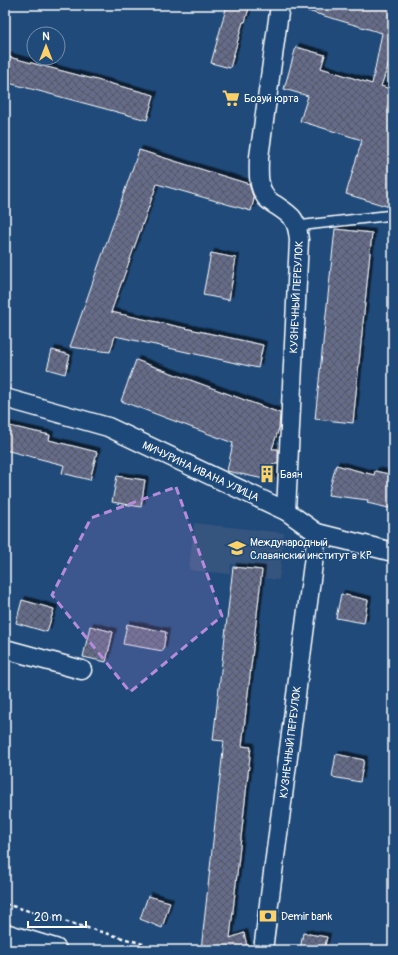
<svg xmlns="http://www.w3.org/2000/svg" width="398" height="955" font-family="Pangolin,sans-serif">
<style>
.built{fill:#34547f}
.building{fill:url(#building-cross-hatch);stroke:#fff;filter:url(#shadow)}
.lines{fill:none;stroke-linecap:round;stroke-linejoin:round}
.service-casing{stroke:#fff;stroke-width:12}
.minor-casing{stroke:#fff;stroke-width:21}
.secondary-casing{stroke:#fff;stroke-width:25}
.path{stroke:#fff;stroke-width:2.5;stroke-dasharray:4 3;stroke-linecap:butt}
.service{stroke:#1f4a7a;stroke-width:9}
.minor{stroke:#1f4a7a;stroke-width:18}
.secondary{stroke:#1f4a7a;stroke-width:22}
.marked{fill:#b68bdc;fill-opacity:0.2;stroke:#b68bdc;stroke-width:3;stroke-dasharray:8 5;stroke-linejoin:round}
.labels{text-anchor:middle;stroke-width:3;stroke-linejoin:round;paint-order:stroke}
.poi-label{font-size:11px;fill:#fff;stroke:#1f4a7a;text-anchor:start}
.street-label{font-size:11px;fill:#fff;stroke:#1f4a7a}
</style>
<defs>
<pattern id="building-cross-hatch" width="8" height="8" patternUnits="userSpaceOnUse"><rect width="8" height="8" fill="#656c8a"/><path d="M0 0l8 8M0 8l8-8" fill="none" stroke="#555762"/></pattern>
<filter id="shadow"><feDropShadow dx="3.5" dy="-3.5" stdDeviation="0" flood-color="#0009"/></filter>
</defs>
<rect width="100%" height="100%" fill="#1f4a7a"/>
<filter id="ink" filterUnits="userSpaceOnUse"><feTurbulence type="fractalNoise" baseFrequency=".025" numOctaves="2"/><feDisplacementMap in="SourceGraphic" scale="8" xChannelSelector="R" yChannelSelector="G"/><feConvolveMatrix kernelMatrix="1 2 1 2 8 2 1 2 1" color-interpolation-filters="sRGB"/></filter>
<g filter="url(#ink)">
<polygon class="built" points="194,523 284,533 279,580 263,578 264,567 231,564 230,574 189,570"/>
<g class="building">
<polygon points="227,5 250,5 245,22 243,22 230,68 211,63"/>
<polygon points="302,5 393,5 393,52 381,86 393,90 393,208 346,194 362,140 300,121 308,96 284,89 296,47 325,55 321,68 372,84 382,33 301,9"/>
<polygon points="5,56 154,95 147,120 5,82"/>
<polygon points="139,150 249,184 254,199 251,211 157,184 111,312 263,345 258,368 115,336 110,352 70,347"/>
<polygon points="335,229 372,233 353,423 315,419"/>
<polygon points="211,253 236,258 229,300 203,295"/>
<polygon points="52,350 70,355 65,374 47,369"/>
<polygon points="136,360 280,413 279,428 272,449 278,449 278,464 273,464 273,481 227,471 233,443 121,401"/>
<polygon points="5,425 50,435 49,440 97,452 90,480 62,473 64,465 5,450"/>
<polygon points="336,465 374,475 375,471 393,475 393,509 367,503 368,500 328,495"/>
<polygon points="117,476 145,480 141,507 112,502"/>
<polygon points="233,567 262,570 242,746 251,747 230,938 244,933 248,950 201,950 224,741 213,740"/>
<polygon points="341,594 368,600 364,623 336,618"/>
<polygon points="22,600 54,609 47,632 16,623"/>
<polygon points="127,624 166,632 163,651 123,644"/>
<polygon points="90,626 113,632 106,662 83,657"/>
<polygon points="336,754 364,760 360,782 332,777"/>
<polygon points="148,896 170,902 162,928 140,919"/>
<polygon points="303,933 327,937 324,950 300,950"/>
</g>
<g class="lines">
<g class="service-casing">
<polyline id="service" points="297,226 393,215"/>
</g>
<g class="minor-casing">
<g id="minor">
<path d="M280 5 259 157C259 170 257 184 265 196 267 200 271 202 274 204 292 216 297 218 299 240L286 511"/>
<polyline points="5,398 108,427 286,511 317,533 393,552"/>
<polyline points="5,649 82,670"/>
<polyline points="263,950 317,533"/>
</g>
</g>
<g class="secondary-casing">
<polyline id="secondary" points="5,935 55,950"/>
</g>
<polyline class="path" points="5,904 164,950"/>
<use href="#service" class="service"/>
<use href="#minor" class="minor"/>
<use href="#secondary" class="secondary"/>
</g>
</g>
<path class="marked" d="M176 487 222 616 130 692 52 595 91 518Z"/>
<defs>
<g id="supermarket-bare" transform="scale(1.38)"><path d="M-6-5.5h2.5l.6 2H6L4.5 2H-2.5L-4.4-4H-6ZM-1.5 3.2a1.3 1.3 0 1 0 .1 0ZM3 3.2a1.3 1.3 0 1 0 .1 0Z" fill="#ffd166" stroke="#1f4a7a" stroke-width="2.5" paint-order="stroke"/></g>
<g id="building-bare" transform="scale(1.38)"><path d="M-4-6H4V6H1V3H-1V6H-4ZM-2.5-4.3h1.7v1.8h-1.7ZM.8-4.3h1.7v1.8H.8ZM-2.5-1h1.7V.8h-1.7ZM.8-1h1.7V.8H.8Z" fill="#ffd166" stroke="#1f4a7a" stroke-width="2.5" paint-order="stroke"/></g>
<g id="university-bare" transform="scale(1.38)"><path d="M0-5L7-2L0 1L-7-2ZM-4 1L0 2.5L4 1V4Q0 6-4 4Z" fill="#ffd166" stroke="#1f4a7a" stroke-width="2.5" paint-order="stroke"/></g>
<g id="bank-bare" transform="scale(1.38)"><path d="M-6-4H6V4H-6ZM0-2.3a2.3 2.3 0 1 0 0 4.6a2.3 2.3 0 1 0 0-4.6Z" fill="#ffd166" stroke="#1f4a7a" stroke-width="2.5" paint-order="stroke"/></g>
</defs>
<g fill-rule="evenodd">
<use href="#supermarket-bare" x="231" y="98"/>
<use href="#building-bare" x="267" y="474"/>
<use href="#university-bare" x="237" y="548"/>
<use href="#bank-bare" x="268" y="916"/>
</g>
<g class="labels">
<g class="poi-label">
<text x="244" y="102">Бозуй юрта</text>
<text x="280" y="478">Баян</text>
<text x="250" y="546">Международный<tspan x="250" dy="13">Славянский институт в КР</tspan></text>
<text x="281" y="920">Demir bank</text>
</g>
<g class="street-label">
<text transform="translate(296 297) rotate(-87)" y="4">КУЗНЕЧНЫЙ ПЕРЕУЛОК</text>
<text transform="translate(201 471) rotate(25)" y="4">МИЧУРИНА ИВАНА УЛИЦА</text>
<text transform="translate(290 742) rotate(-83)" y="4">КУЗНЕЧНЫЙ ПЕРЕУЛОК</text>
</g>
</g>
<rect width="398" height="955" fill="none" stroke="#1f4a7a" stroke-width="20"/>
<rect x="10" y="10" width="378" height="935" fill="none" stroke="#fff" stroke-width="1.5" filter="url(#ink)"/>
<g transform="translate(46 46)"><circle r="19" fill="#1f4a7a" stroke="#7992af"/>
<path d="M0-3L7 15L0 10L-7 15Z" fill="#ffd166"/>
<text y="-6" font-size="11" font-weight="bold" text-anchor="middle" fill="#ffffff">N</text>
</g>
<path d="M28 921v6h58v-6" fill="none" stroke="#ffffff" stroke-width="2"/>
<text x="34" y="921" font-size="12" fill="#ffffff" stroke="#1f4a7a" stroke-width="3" paint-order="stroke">20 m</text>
</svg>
